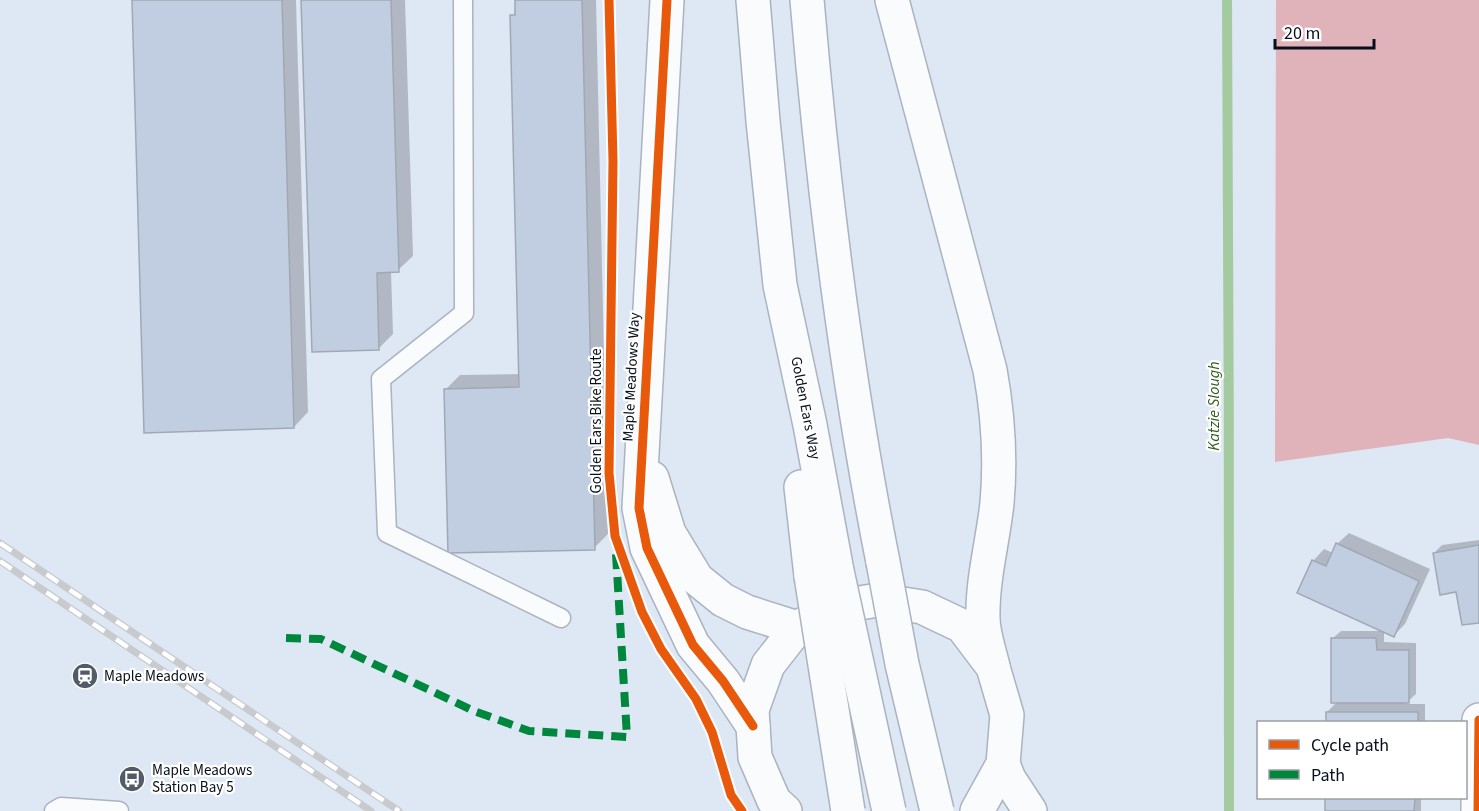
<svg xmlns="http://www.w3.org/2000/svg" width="1479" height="811" font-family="'Source Sans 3',sans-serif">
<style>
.forest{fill:#e0b3ba}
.shadow{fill:#0003}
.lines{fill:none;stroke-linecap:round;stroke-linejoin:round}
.stream{stroke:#a3cb9f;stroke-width:10}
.building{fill:#c1cee1;stroke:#a0a8b4;stroke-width:1.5}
.service-casing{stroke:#abb3c0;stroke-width:21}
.minor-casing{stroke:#abb3c0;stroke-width:36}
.secondary-casing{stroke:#abb3c0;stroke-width:36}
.motorway-casing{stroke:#abb3c0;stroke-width:36}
.service{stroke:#fafbfd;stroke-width:18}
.minor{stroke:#fafbfd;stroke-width:33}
.secondary{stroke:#fafbfd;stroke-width:33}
.motorway{stroke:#fafbfd;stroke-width:33}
.rail-casing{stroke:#c8cace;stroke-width:7}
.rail{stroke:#fff;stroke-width:4.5;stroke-dasharray:14;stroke-linecap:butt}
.motorway-bridge-casing{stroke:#abb3c0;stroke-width:36;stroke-linecap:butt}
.motorway-bridge{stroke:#fafbfd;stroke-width:33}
.quiet{stroke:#00873e;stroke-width:8;stroke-dasharray:15 8;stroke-linecap:butt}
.cycleway-casing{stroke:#fff;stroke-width:13}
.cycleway{stroke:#e8590c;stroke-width:9}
.labels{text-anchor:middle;stroke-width:4.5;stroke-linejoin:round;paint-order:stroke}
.street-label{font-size:15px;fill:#070f1c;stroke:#fff}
.poi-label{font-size:15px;fill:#070f1c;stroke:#fff;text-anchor:start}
.water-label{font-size:16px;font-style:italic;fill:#2b5d1a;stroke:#fff}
</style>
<rect width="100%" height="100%" fill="#dee7f4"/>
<polygon class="forest" points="1276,0 1479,0 1479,445 1448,438 1275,462"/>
<g class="shadow">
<polygon points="133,0 296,0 308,412 294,427"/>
<polygon points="303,0 405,0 413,256 398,270 391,271 393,334 378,349"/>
<polygon points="517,0 596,0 608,534 594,548 446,389 460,375 521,374 512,16 517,11"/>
<polygon points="1349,533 1430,569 1405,624 1394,635 1313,561 1324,549 1333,553 1337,544"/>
<polygon points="1479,540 1479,621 1434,553 1442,545"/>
<polygon points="1341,631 1384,631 1384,642 1416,643 1416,694 1405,704 1425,704 1425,722 1327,722 1327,712 1338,701 1333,638"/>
<polygon points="1327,798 1421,798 1421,811 1326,811"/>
</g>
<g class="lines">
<path class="stream" d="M1227 0C1230 270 1228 541 1229 811"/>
</g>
<g class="building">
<polygon points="132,0 282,0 294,428 144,433"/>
<polygon points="301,0 391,0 399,272 377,273 379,350 312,352"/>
<polygon points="515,0 582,0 595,550 448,553 444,389 519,387 510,15 515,15"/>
<polygon points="1336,543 1419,581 1394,637 1297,593 1312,560 1326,566"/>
<polygon points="1479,545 1479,623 1462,625 1456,592 1440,595 1433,553"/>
<polygon points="1331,638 1376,638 1377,650 1409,650 1409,703 1331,703"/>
<rect x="1326" y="712" width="92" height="10"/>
<polygon points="1325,798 1415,798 1414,811 1325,811"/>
</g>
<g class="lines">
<g class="service-casing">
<g id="service">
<polyline points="463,0 464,313 381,379 387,533 561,618"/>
<polyline points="54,811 61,807 119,811"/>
</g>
</g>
<g class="minor-casing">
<g id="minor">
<polyline points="667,0 639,508 647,548 693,645 723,681 753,726"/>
<polyline points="652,478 669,533 697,579 723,600 747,612 797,628"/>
<polyline points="1478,811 1479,720"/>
</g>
</g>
<g class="secondary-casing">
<g id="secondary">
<polyline points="1003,764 1009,779 1030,811"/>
<polyline points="785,811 774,801 755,757 752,710 768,665 797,628 835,607 878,600 922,607 962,626 993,667 1007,715 1003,764 977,811"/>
</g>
</g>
<g class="motorway-casing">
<g id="motorway">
<polyline points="753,0 763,121 780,285 810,425 837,571"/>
<path d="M807 0C823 189 846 376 883 562"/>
<path d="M892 0 990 370C998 414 1001 458 997 503 993 541 982 580 983 618 983 634 990 652 993 667"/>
<polyline points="801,487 811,576"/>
</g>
</g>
<use href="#service" class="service"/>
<use href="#minor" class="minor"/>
<use href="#secondary" class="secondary"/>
<use href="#motorway" class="motorway"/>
<g class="rail-casing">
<g id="rail">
<polyline points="0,543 399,811"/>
<polyline points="0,561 371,811"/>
</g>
</g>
<use href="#rail" class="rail"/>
<g class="motorway-bridge-casing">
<g id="motorway-bridge">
<polyline points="883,562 902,664 937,811"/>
<polyline points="837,571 889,811"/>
<polyline points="811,576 848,811"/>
</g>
</g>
<use href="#motorway-bridge" class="motorway-bridge"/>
<polyline class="quiet" points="286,638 321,639 474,711 529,731 627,737 616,554"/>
<g class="cycleway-casing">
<g id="cycleway">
<polyline points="609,0 613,161 609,473 615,536 642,612 661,649 696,699 712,732 731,795 742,811"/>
<polyline points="667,0 639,508 647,548 693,645 723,681 753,726"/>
<polyline points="1478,811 1479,720"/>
</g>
</g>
<use href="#cycleway" class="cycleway"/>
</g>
<defs>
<g id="station-disc" transform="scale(1.35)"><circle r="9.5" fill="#525b68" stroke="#fff"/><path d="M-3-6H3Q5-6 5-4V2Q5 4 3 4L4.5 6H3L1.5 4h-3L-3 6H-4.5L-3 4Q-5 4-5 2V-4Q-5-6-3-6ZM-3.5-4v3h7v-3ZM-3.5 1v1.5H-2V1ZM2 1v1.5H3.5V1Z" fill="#fff"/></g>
<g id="bus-disc" transform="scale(1.35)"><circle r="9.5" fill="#525b68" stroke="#fff"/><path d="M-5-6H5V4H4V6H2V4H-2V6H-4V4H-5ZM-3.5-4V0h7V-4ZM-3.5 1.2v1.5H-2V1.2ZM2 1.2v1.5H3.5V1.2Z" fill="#fff"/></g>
</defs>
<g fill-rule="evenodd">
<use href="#station-disc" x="85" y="676"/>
<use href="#bus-disc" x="132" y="779"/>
</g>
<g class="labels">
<g class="street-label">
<text transform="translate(631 377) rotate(-87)" y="5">Maple Meadows Way</text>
<text transform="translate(806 408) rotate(79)" y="5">Golden Ears Way</text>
<text transform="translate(596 421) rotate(-90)" y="5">Golden Ears Bike Route</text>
</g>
<g class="poi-label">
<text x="104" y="681">Maple Meadows</text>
<text x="152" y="775">Maple Meadows<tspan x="152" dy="17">Station Bay 5</tspan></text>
</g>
<g class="water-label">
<text transform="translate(1213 406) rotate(-90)" y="6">Katzie Slough</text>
</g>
</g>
<rect x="1257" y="721" width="210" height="78" fill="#ffffff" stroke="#9c9fa4" stroke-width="1.5"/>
<rect x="1269" y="740" width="30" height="9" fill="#e8590c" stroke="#9c9fa4" stroke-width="1.5"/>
<text x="1311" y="751" font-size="18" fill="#070f1c">Cycle path</text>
<rect x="1269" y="770" width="30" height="9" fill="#00873e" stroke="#9c9fa4" stroke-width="1.5"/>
<text x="1311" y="781" font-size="18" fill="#070f1c">Path</text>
<path d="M1275 39v9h99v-9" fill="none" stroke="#070f1c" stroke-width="3"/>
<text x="1284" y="39" font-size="18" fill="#070f1c" stroke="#ffffff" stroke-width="4.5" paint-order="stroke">20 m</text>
</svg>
